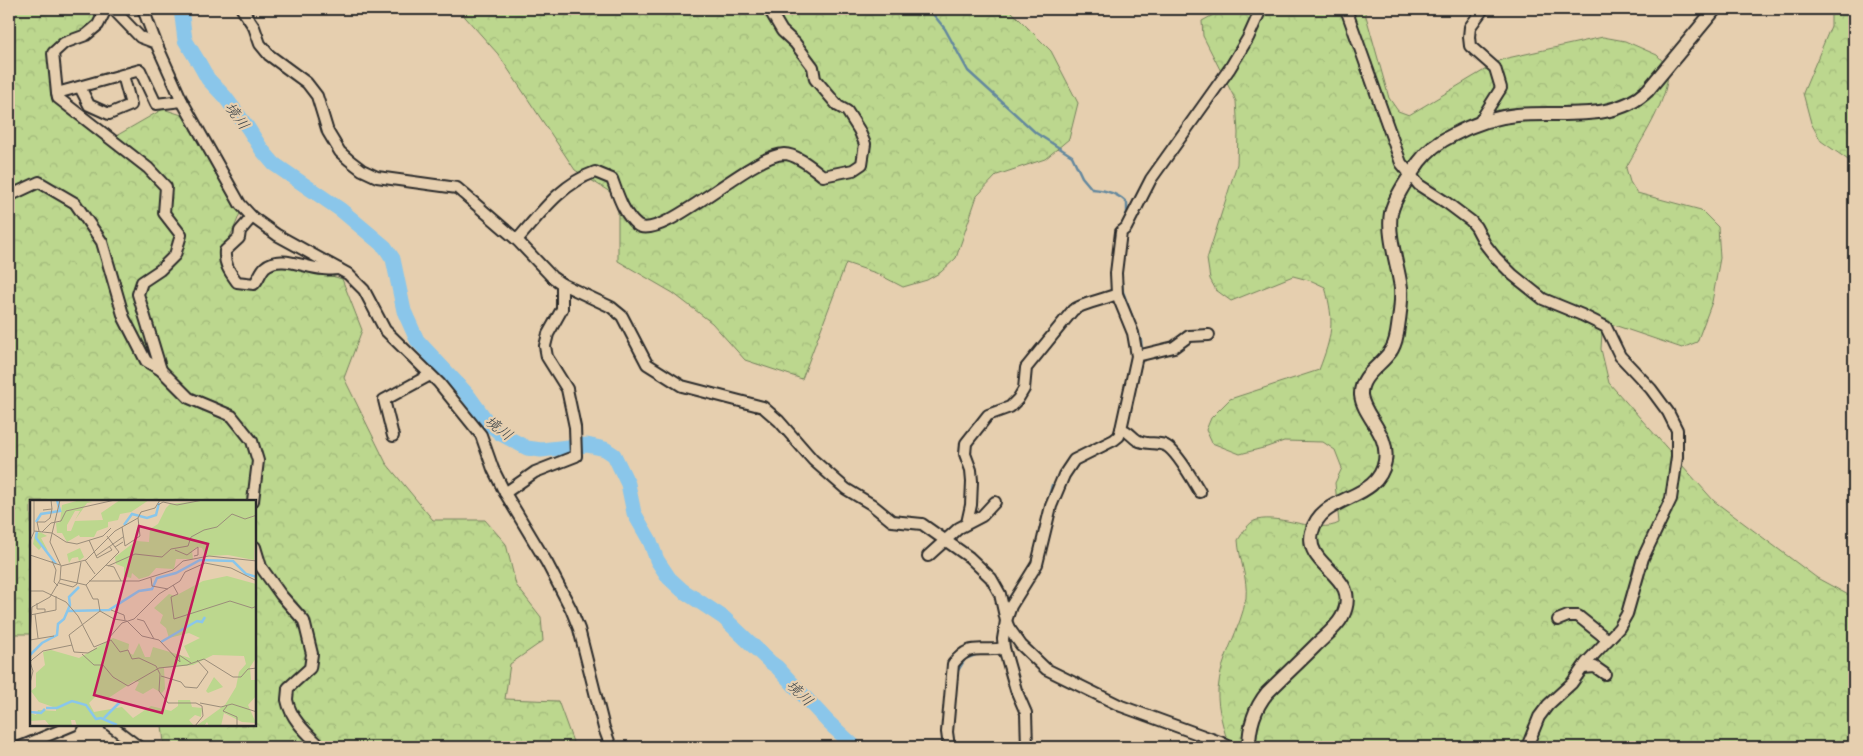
<svg xmlns="http://www.w3.org/2000/svg" width="1863" height="756" font-family="Kalam,'Klee One',sans-serif">
<style>
.forest{fill:url(#forest-crowns);stroke:#74815c}
.lines{fill:none;stroke-linecap:round;stroke-linejoin:round}
.stream{stroke:#64889e;stroke-width:2.5}
.river{stroke:#8ac6ea;stroke-width:15}
.minor-casing{stroke:#2b2b2b;stroke-width:14}
.tertiary-casing{stroke:#2b2b2b;stroke-width:16}
.minor{stroke:#e6cfaf;stroke-width:10}
.tertiary{stroke:#e6cfaf;stroke-width:12}
.labels{text-anchor:middle;stroke-width:4.5;stroke-linejoin:round;paint-order:stroke}
.water-label{font-size:15px;font-style:italic;fill:#394248;stroke:#e6cfaf}
.inset-river{fill:none;stroke:#8ac6ea;stroke-width:2.5}
.inset-road{fill:none;stroke:#9b8d7a;stroke-width:1}
.view{fill:#c2185b;fill-opacity:0.15;stroke:#c2185b;stroke-width:2.5}
.inset-edge{fill:none;stroke:#2b2b2b;stroke-width:2.5}
</style>
<defs>
<pattern id="forest-crowns" width="20" height="18" patternUnits="userSpaceOnUse" patternTransform="scale(1.25)"><rect width="20" height="18" fill="#bcd78e"/><path d="M2 6a3 3 0 1 1 6 0M12 15a3 3 0 1 1 6 0" fill="none" stroke="#a2b97b"/></pattern>
</defs>
<rect width="100%" height="100%" fill="#e6cfaf"/>
<filter id="ink" filterUnits="userSpaceOnUse"><feTurbulence type="fractalNoise" baseFrequency=".02" numOctaves="2"/><feDisplacementMap in="SourceGraphic" scale="10" xChannelSelector="R" yChannelSelector="G"/><feConvolveMatrix kernelMatrix="1 2 1 2 8 2 1 2 1" color-interpolation-filters="sRGB"/></filter>
<g filter="url(#ink)">
<g class="forest">
<path d="M9 9H101L95 32 53 49 55 100 109 140 163 109 188 117 241 210C235 229 224 245 221 263L235 283 255 287 267 266 284 262 342 279 362 330 344 378 386 463 433 520H485L506 544 516 585 541 617 543 641 510 664 505 699 558 701 573 742 570 747H169L164 743 162 725H255V501H31V634H9Z"/>
<polygon points="458,9 1009,9 1051,51 1078,103 1069,139 1045,159 997,175 977,196 956,258 941,272 927,280 903,287 876,273 846,263 802,379 745,360 712,323 673,293 618,261 618,197 575,170 498,54"/>
<path d="M1224 9H1364L1389 98 1398 111 1409 115 1503 59 1603 37 1625 41 1657 55 1668 67C1670 100 1641 139 1626 168L1630 182 1637 193 1701 210 1718 227 1720 258 1712 302 1697 342 1682 348 1611 324 1602 332 1601 349 1609 383 1714 501 1817 578 1854 598V747H1229C1224 729 1217 709 1218 690 1220 658 1241 629 1246 598 1248 578 1239 559 1238 540 1243 533 1248 522 1257 520 1281 514 1318 534 1339 523L1335 483 1342 468 1335 450 1323 442 1284 441 1267 447 1240 454 1212 443 1206 430 1211 418 1230 399 1319 370C1332 336 1335 323 1325 287L1312 281 1293 276 1231 301 1216 290 1210 279 1207 259 1237 164 1238 133 1236 101 1203 36 1202 21Z"/>
<polygon points="1831,9 1854,9 1854,164 1821,141 1811,123 1803,93 1831,26"/>
</g>
<g class="lines">
<g class="stream">
<path d="M929 9 945 29 968 71 1036 133 1072 156 1082 177 1092 189C1105 190 1118 193 1127 203V212L1124 222"/>
<polyline points="1121,275 1123,292 1141,340 1142,351"/>
<polyline points="1131,404 1142,359"/>
<polyline points="1077,464 1118,442"/>
<polyline points="1048,500 1052,485"/>
<polyline points="1007,601 1017,587"/>
<polyline points="957,672 965,659 978,654"/>
<polyline points="952,732 955,747"/>
</g>
<polyline class="river" points="181,9 185,40 199,63 208,79 225,97 248,128 262,150 274,164 341,210 385,247 393,259 404,311 417,340 467,394 488,423 501,434 527,448 541,450 587,445 605,449 614,455 628,484 634,513 650,541 657,560 669,578 682,590 724,618 770,662 777,667 828,722 855,747"/>
<g class="minor-casing">
<g id="minor">
<polyline points="113,9 140,37 156,43"/>
<polyline points="143,9 156,43 182,101 240,204 252,217 277,235 348,274 364,290 385,330 439,383 481,435 493,469 505,493 547,563 571,609 579,629 604,728 611,747"/>
<polyline points="242,9 254,27 260,44 269,55 307,83 317,96 328,132 340,152 349,160 362,170 377,177 457,188 517,240 552,277 562,284 611,307 622,316 647,364 682,386 763,407 779,421 813,460 846,489 871,504 892,521 922,524 969,557 991,578 1000,594 1006,621 1009,628 1021,645 1046,669 1121,706 1220,742 1230,747"/>
<polyline points="1346,9 1401,163 1419,185 1447,203 1471,221 1476,227 1485,244 1496,258 1513,275 1543,299 1582,315 1606,327 1620,356 1651,389 1668,412 1677,430 1677,457 1671,499 1643,558 1627,614 1619,628 1586,663 1572,683 1548,705 1539,717 1527,747"/>
<polyline points="80,87 89,105 109,114 131,105 123,75"/>
<polyline points="57,93 53,53 64,43 86,35 98,25 105,11 108,9"/>
<polyline points="1479,123 1501,88 1495,68 1470,46 1469,37 1470,27 1483,9"/>
<polyline points="9,196 39,182 75,203 102,242 124,318 146,361 161,370 189,398 232,416 252,441 258,461 253,501"/>
<path d="M252 217 240 231 239 238 225 251C224 264 229 271 237 282L254 284C259 279 260 272 265 267 280 254 305 268 323 269 328 270 334 269 339 269"/>
<path d="M517 240C540 214 561 184 595 172L612 179C618 195 623 213 637 225 660 244 750 155 784 154 797 154 814 169 823 176L853 170 862 164 865 144 859 130 847 111 838 106 815 79 813 67 795 43 782 31 769 9"/>
<polyline points="1137,356 1174,347 1189,336 1209,335"/>
<polyline points="161,370 138,294 142,282 160,270 175,255 181,235 164,213 166,187 148,168 58,98 57,93 140,70 156,104 182,101"/>
<path d="M1121 429C1129 431 1131 436 1137 440 1146 445 1156 442 1164 445 1175 448 1194 482 1200 492"/>
<polyline points="393,436 384,400 430,375"/>
<polyline points="505,493 535,472 576,456 575,427 567,389 547,357 545,346 548,334 562,309 562,284"/>
<path d="M967 523 971 505 972 481 971 470 965 454 966 443 988 415 1010 407 1018 399 1024 389 1026 368 1073 310C1086 302 1103 300 1117 294"/>
<path d="M255 547 261 567 281 595 304 621 312 654 310 668 288 688C288 692 287 697 287 700 291 720 308 734 321 747"/>
<polyline points="928,556 959,528 982,516 995,502"/>
<polyline points="1558,620 1568,616 1578,616 1608,640"/>
<polyline points="1583,668 1595,667 1605,674"/>
<polyline points="110,725 139,747"/>
<polyline points="20,747 73,725"/>
<path d="M949 747 947 732 953 664C971 641 980 653 1004 648"/>
<polyline points="1027,747 1026,713 1016,690 1004,648 1003,639 1006,621 1011,606 1037,564 1051,506 1064,475 1074,460 1114,440 1119,436 1121,429 1137,356 1133,333 1117,294 1116,273 1121,232 1126,228 1151,179 1230,68 1248,38 1261,9"/>
</g>
</g>
<g class="tertiary-casing">
<path id="tertiary" d="M1249 747C1249 726 1254 709 1267 693 1283 677 1299 662 1315 646 1324 637 1336 628 1342 617 1364 575 1303 568 1312 532 1321 493 1378 503 1385 461 1390 434 1363 416 1361 395 1360 374 1383 365 1392 349 1396 342 1397 335 1398 327 1400 314 1402 301 1401 288 1398 265 1387 235 1391 213 1395 196 1409 177 1419 162 1428 150 1440 141 1453 135 1473 124 1495 117 1517 115 1560 111 1615 123 1648 90L1715 9"/>
</g>
<use href="#minor" class="minor"/>
<use href="#tertiary" class="tertiary"/>
</g>
</g>
<g class="labels">
<g class="water-label">
<text transform="translate(237 116) rotate(54)" y="5">境川</text>
<text transform="translate(499 428) rotate(38)" y="5">境川</text>
<text transform="translate(800 693) rotate(45)" y="5">境川</text>
</g>
</g>
<g transform="translate(30 500)">
<rect width="226" height="226" fill="#e6cfaf"/>
<path d="M50 0 63 2 57 3 45 20 50 11H45L37 25V31H41L45 21 73 20 71 13 90 0H119L101 12 90 14 88 20 78 22V27L67 31 64 37H50L49 35 37 42 32 33H27L26 23 30 22 32 5ZM177 0H226L224 60 198 55 176 56 172 48 167 47 162 51 163 59H146L144 69 126 68 119 76 109 79 102 73 101 78 94 76V67L86 64 85 57 106 41 119 42 120 29 128 24 136 8 140 4ZM10 32 17 36 11 38 18 51 12 46 9 50 3 44 5 34ZM197 76 226 84V158L220 167 221 180H226V196L218 205 226 223 212 222 194 213 191 226H179L177 222 174 226H166L195 205 206 187 209 172 216 164 214 156 183 155 163 165 134 168 135 189 132 193 123 188 113 194 105 190 109 182 104 181 77 199 66 196 59 203 64 212 92 207 103 218 121 206 141 211 148 206V200H160L162 207 172 208 171 217 165 215 159 220 164 226H47L45 220H41L42 226H20L15 220 0 221V213L6 215 8 210 26 211V208L9 202 1 191 6 187V173L15 165 13 152 21 150 49 158 83 138 99 144 98 152 103 155 109 143 115 157H120L123 147 160 158 154 146 170 138 159 133 139 138 136 128 130 123 133 115 124 108 139 94 145 96 173 81ZM184 177 193 187 178 193 176 191Z" fill="#bcd78e"/>
<path d="M50 48 54 57 49 61 48 57 42 58 39 63 37 54Z" fill="#bcd78e"/>
<path class="inset-river" d="M6 22 11 14 30 11 27 0M94 25 102 14 117 18 126 15 129 3M7 31 6 38 26 64M38 111 79 110 109 91 122 89 127 78 146 73 170 60 203 61 216 74 227 77M131 142 167 121 172 122 175 117M0 155 12 143 27 135 28 124 34 119 40 105 39 97 49 87M16 208H27L42 201 56 205 66 219 71 218 87 225M0 212 11 213 15 209M74 218 90 202"/>
<path class="inset-road" d="M128 5 133 2 147 5 173 0M13 10 22 9 21 0M92 27 95 46 110 36 108 18M4 31 22 33 36 42 47 44 73 36 81 28M9 31 7 22H15L20 18 22 9M12 32 21 23 31 21 36 11 85 0M77 36 85 47 93 42M59 40 67 58 82 50 79 46M0 41 4 32V0M145 50 157 55 168 47V55L164 56M0 55 30 65M66 56 93 37M55 60 65 74M22 61 26 70 24 82 28 86M76 65 89 52 85 47M31 66 56 60 85 31 108 18 111 12 125 8 130 0M78 66 105 54 132 57 141 49 158 46 161 37 174 30 187 27 202 14 215 19 227 15M121 78 122 86 138 89M30 79 56 85M59 81H109L143 70 153 61 179 56 227 61M29 83 43 87 47 84 51 62M56 85 76 65 84 67 91 81M56 85 63 99H68L70 111M143 85 148 94 141 97 144 119 200 101 222 108 227 106M0 91H13L36 102 48 116 64 147 81 140 90 152 98 150 102 159 109 158 126 166 130 174 129 191 138 203H166L172 206 173 216 165 226M7 103V109H15V112M81 110 94 115 95 120M70 111 84 119 97 121 112 136 129 140 150 162 149 155 161 163M5 114 8 138M0 115 26 110V96M107 119 114 121 124 139M0 137 2 107 20 97 30 80 31 66 20 42 30 0M78 139 92 123 104 119 129 94 150 81 155 72 175 63 201 68 227 81M0 140 24 136M67 148 58 153 44 152 39 135 70 111M52 154 64 165H73L83 177 98 186 129 168 157 165 174 159 203 177H211L218 169 227 168M131 176 151 182 155 187 167 188 178 172 167 160M0 183 3 171 0 162 3 159 13 151 42 145M170 203 191 207 202 204 227 212M197 206 193 211 207 217V226"/>
<path class="view" d="M109 26 178 44 132 213 64 195Z"/>
<rect width="226" height="226" class="inset-edge"/>
</g>
<rect width="1863" height="756" fill="none" stroke="#e6cfaf" stroke-width="30"/>
<rect x="15" y="15" width="1833" height="726" fill="none" stroke="#2b2b2b" stroke-width="2" filter="url(#ink)"/>
</svg>
